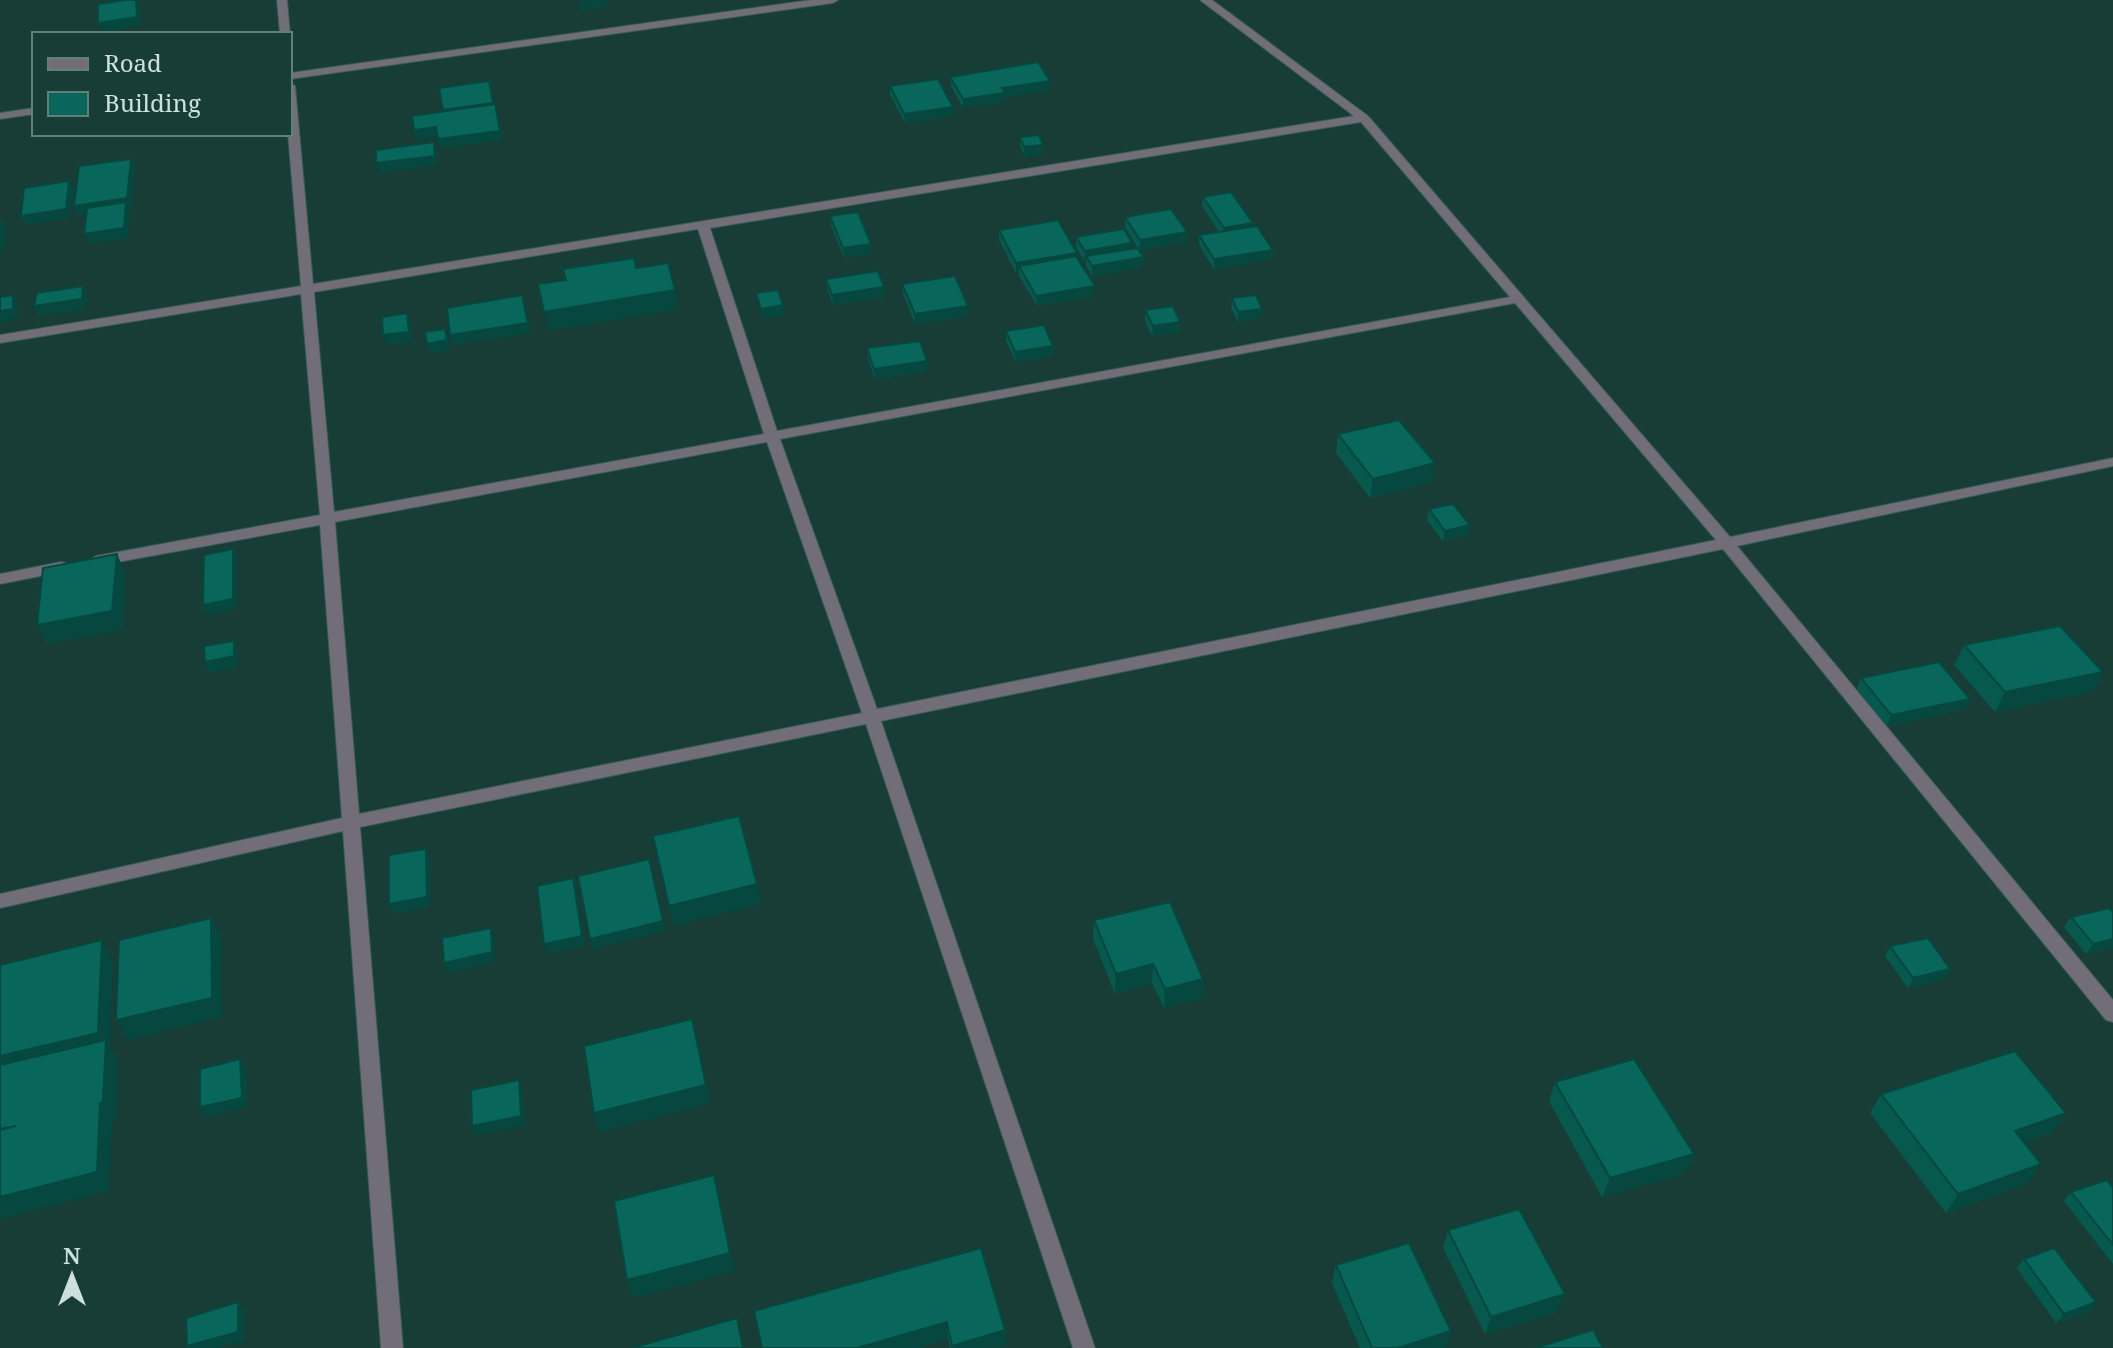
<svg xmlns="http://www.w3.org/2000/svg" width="2113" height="1348" font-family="'Noto Serif',serif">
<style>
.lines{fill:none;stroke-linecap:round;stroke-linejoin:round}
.street-casing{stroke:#385b54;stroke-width:2}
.street{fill:#716d79;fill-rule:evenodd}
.wall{fill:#07594d}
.shaded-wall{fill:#06483f}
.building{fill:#08675a;stroke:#06483f;stroke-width:2}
</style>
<rect width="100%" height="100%" fill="#173d36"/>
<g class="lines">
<g class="street-casing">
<g id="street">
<polygon points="277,0 287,0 290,34 280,34"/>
<polygon points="811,0 838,0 833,3 290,79 290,73"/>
<path d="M1200 0H1212L1368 116 1730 537 2113 458V466L1737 546 2113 1000V1022L2106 1020 1723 549 881 721 1095 1348H1073L866 724 360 827 403 1348H381L343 831 0 908V894L342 818 320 525 96 566 88 561 96 556 320 515 301 294 0 343V335L301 286 288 134 290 83 295 86 313 284 1354 116ZM1361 122 1510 297 777 431 710 228ZM698 229 764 434 334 512 314 292ZM1515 303 1716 540 877 709 780 439ZM767 442 862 713 359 814 335 522Z"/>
<polygon points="34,108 34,114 0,119 0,113"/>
<polygon points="61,562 66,563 69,567 66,571 0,584 0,574"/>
</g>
</g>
<use href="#street" class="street"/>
</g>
<g class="wall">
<polygon points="950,77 1050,90 1005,97 1005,102 963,108 951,86"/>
<polygon points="890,86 953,107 953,116 905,123 890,95"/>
<polygon points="1020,137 1043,145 1043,154 1025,157 1020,146"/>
<polygon points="1203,197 1252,227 1273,250 1272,259 1214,269 1199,245 1199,235 1219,232 1202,206"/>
<polygon points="830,216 872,254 844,258 831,226"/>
<polygon points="1125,217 1187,232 1186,242 1139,250 1125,227"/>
<polygon points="999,230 1077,257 1094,296 1037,306 1019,276 1019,272 1016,273 999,240"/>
<polygon points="1076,237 1132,249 1143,267 1092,276 1086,266 1086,261 1084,261 1076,247"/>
<polygon points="826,279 885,297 833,305 827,289"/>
<polygon points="902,284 969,316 915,324 903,294"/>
<polygon points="1232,298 1262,309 1261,318 1238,322 1231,308"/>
<polygon points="1145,310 1180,322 1180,332 1152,336 1145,320"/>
<polygon points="1006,331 1053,356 1016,362 1006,341"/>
<polygon points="867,348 927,361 927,371 875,379 868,358"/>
<polygon points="1338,434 1432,482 1370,498 1336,453"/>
<polygon points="1429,509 1470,525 1468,535 1443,541 1427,520"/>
<polygon points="1964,645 2103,672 2092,692 1995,712 1954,665"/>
<polygon points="1861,678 1970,699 1965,709 1887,726 1857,689"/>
<polygon points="2113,912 2113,948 2086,954 2064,927 2071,917"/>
<polygon points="1094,920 1203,979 1202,998 1164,1008 1152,983 1115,994 1093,939"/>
<polygon points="1890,946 1945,979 1908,988 1885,956"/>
<polygon points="1555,1082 1694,1154 1685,1173 1602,1197 1549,1101"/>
<polygon points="1881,1094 2053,1132 2023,1142 2028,1183 1946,1213 1870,1113"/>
<polygon points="2113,1188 2113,1264 2064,1201 2071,1192"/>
<polygon points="1448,1230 1558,1312 1485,1334 1443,1248"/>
<polygon points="981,1248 1006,1347 950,1348 948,1339 919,1348 762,1348"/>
<polygon points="2024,1259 2096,1302 2088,1312 2056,1323 2017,1268"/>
<polygon points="1336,1265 1446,1348 1360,1348 1332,1283"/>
</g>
<g class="shaded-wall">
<polygon points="137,0 139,8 140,26 102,32 98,23"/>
<polygon points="592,0 606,0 607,7 579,11 577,2"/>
<polygon points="489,81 495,112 445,119 443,110"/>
<polygon points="1050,81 1050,90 1005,97 1005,102 963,108 963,99 1002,88"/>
<polygon points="495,104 502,140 440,149 438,139"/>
<polygon points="953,107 953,116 905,123 904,114"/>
<polygon points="436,127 438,136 416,139 414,130"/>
<polygon points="434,142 437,152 437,165 379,173 376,163"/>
<polygon points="1043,145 1043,154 1025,157 1024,147"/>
<polygon points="131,159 135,168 131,208 129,208 130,212 128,238 88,244 84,234 126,209 78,216 74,206"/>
<polygon points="69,181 73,191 70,218 25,225 21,216"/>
<polygon points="3,222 7,231 5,248 0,248 0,238"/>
<polygon points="1253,223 1252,232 1223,237 1224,228"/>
<polygon points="1187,232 1186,242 1139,250 1140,240"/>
<polygon points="1132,243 1132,253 1086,256 1086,261 1084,261 1085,251"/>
<polygon points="871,244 872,254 844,258 843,248"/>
<polygon points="1273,250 1272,259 1214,269 1214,259"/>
<polygon points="1077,253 1077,262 1019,266 1019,272 1016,273 1016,263"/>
<polygon points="1144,257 1143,267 1092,276 1092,266"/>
<polygon points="83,286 87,296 86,309 39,316 34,306"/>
<polygon points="1095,286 1094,296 1037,306 1036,296"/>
<polygon points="884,287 885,297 833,305 832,295"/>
<polygon points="675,290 678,309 549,331 544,312"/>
<polygon points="13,295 18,305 18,318 0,322 0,311"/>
<polygon points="522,295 531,333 453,345 450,335"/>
<polygon points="783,305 785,315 762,319 761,309"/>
<polygon points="968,306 969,316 915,324 915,314"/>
<polygon points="1262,309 1261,318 1238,322 1238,312"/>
<polygon points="407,313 410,323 412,342 386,345 383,335"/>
<polygon points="1180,322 1180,332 1152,336 1153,326"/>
<polygon points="445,329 450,350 430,354 427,344"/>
<polygon points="1053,346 1053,356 1016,362 1015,352"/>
<polygon points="927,361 927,371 875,379 874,369"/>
<polygon points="1435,463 1432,482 1370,498 1373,479"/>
<polygon points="1470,525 1468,535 1443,541 1445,531"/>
<polygon points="233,549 237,559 237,609 207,615 203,605"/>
<polygon points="117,554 126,574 122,630 47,644 37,625"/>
<polygon points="234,641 238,651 238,666 209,673 205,662"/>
<polygon points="2103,672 2092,692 1995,712 2005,692"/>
<polygon points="1970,699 1965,709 1887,726 1891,715"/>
<polygon points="426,849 430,859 430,907 394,914 389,904"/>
<polygon points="649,859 666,931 593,949 590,939"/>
<polygon points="573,878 576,888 585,946 547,954 544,944"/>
<polygon points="757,884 761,904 673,926 669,906"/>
<polygon points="211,918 221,938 222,1017 128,1040 116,1020"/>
<polygon points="491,928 494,938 495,962 448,973 444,963"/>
<polygon points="2113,939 2113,948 2086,954 2093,944"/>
<polygon points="102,940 113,960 110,1047 118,1059 116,1121 112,1122 109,1191 0,1219 0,1056"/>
<polygon points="1153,964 1152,983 1115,994 1116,974"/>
<polygon points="1950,969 1945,979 1908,988 1913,978"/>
<polygon points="1203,979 1202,998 1164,1008 1165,989"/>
<polygon points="692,1019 710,1104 600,1132 594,1113"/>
<polygon points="240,1059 246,1069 247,1107 206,1117 200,1107"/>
<polygon points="519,1080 522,1089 525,1126 476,1135 472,1126"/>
<polygon points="2066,1113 2053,1132 2002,1149 2015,1131"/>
<polygon points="1694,1154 1685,1173 1602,1197 1610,1178"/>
<polygon points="2041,1164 2028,1183 1946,1213 1958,1194"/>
<polygon points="714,1175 735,1271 633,1298 627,1280"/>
<polygon points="1565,1294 1558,1312 1485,1334 1491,1317"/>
<polygon points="238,1302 244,1312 244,1341 218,1348 188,1348 187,1346"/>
<polygon points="2096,1302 2088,1312 2056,1323 2064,1314"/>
<polygon points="947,1322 948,1339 919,1348 857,1348"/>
<polygon points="1005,1330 1006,1347 952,1348 952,1346"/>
<polygon points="1451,1331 1446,1348 1398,1348"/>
</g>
<g class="building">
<polygon points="126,0 136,0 137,17 98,23 98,4"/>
<polygon points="1038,62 1050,81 1002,88 1005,93 963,99 950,77"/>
<polygon points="938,79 953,107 904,114 890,86"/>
<polygon points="489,81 493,103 443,110 439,88"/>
<polygon points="495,104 500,131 438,139 436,127 414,130 412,116"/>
<polygon points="1039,135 1043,145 1024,147 1020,137"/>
<polygon points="434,142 435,156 376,163 376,150"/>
<polygon points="131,159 127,198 74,206 79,166"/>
<polygon points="69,181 66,209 21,216 24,188"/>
<polygon points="1231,192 1253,223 1224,228 1203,197"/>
<polygon points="126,202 124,228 84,234 87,208"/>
<polygon points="1171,209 1187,232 1140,240 1125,217"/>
<polygon points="858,212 871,244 843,248 830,216"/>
<polygon points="1058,220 1077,253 1016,263 999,230"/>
<polygon points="0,222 3,222 0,238"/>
<polygon points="1257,226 1273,250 1214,259 1199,235"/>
<polygon points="1124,229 1132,243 1085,251 1076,237"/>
<polygon points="1137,248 1144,257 1092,266 1086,256"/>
<polygon points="1076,256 1095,286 1036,296 1019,266"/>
<polygon points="634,258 636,268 668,263 675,290 544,312 538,284 566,280 563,269"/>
<polygon points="878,271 884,287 832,295 826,279"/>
<polygon points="955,276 968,306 915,314 902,284"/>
<polygon points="83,286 82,299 34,306 37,293"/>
<polygon points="778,290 783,305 761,309 756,293"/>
<polygon points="13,295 13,309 0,311 0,297"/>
<polygon points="522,295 528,323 450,335 447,308"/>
<polygon points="1256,295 1262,309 1238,312 1232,298"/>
<polygon points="1173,306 1180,322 1153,326 1145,310"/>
<polygon points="407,313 409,332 383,335 382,317"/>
<polygon points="1044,325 1053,346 1015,352 1006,331"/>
<polygon points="445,329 447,340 427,344 425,332"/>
<polygon points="920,341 927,361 874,369 867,348"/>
<polygon points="1399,420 1435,463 1373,479 1338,434"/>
<polygon points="1453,504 1470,525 1445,531 1429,509"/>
<polygon points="233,549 233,599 203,605 204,555"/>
<polygon points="117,554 112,611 37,625 43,568"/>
<polygon points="2060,626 2103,672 2005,692 1964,645"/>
<polygon points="234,641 234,656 205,662 204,646"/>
<polygon points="1939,662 1970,699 1891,715 1861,678"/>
<polygon points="739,816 757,884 669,906 653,836"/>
<polygon points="426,849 427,897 389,904 389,855"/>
<polygon points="649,859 663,921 590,939 578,876"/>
<polygon points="573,878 582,936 544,944 537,886"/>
<polygon points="1170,902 1203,979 1165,989 1153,964 1116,974 1094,920"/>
<polygon points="2109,908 2113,912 2113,939 2093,944 2071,917"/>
<polygon points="211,918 212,998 116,1020 119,940"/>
<polygon points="491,928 492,952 444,963 442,938"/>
<polygon points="1928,938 1950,969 1913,978 1890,946"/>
<polygon points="102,940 98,1033 0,1056 0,965"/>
<polygon points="692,1019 706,1085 594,1113 584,1046"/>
<polygon points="106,1040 103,1103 100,1103 97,1172 0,1197 0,1130 16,1126 0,1129 0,1065"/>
<polygon points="2015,1051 2066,1113 2015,1131 2041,1164 1958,1194 1881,1094"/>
<polygon points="240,1059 242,1098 200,1107 200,1069"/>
<polygon points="1634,1059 1694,1154 1610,1178 1555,1082"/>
<polygon points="519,1080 521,1116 472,1126 471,1090"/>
<polygon points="714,1175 730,1253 627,1280 614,1201"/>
<polygon points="2107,1180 2113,1188 2113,1245 2071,1192"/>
<polygon points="1519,1209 1565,1294 1491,1317 1448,1230"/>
<polygon points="1409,1243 1451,1331 1398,1348 1372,1348 1336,1265"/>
<polygon points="981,1248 1005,1330 952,1346 947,1322 857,1348 762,1348 754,1311"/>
<polygon points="2054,1248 2096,1302 2064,1314 2024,1259"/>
<polygon points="238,1302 238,1332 187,1346 186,1318"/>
<polygon points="737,1318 743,1348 632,1348"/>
<polygon points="1593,1330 1603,1348 1535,1348"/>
</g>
<rect x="32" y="32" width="260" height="104" fill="#173d36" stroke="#5f7f78" stroke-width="2"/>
<rect x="48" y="58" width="40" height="12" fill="#716d79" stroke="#5f7f78" stroke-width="2"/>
<text x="104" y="72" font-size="24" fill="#cce1dc">Road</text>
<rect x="48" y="92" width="40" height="24" fill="#08675a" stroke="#5f7f78" stroke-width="2"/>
<text x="104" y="112" font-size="24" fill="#cce1dc">Building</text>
<g transform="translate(72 1276)" stroke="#173d36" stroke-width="6" paint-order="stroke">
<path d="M0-6L14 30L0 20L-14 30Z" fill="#cce1dc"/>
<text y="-12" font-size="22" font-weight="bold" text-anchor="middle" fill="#cce1dc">N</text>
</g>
</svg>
